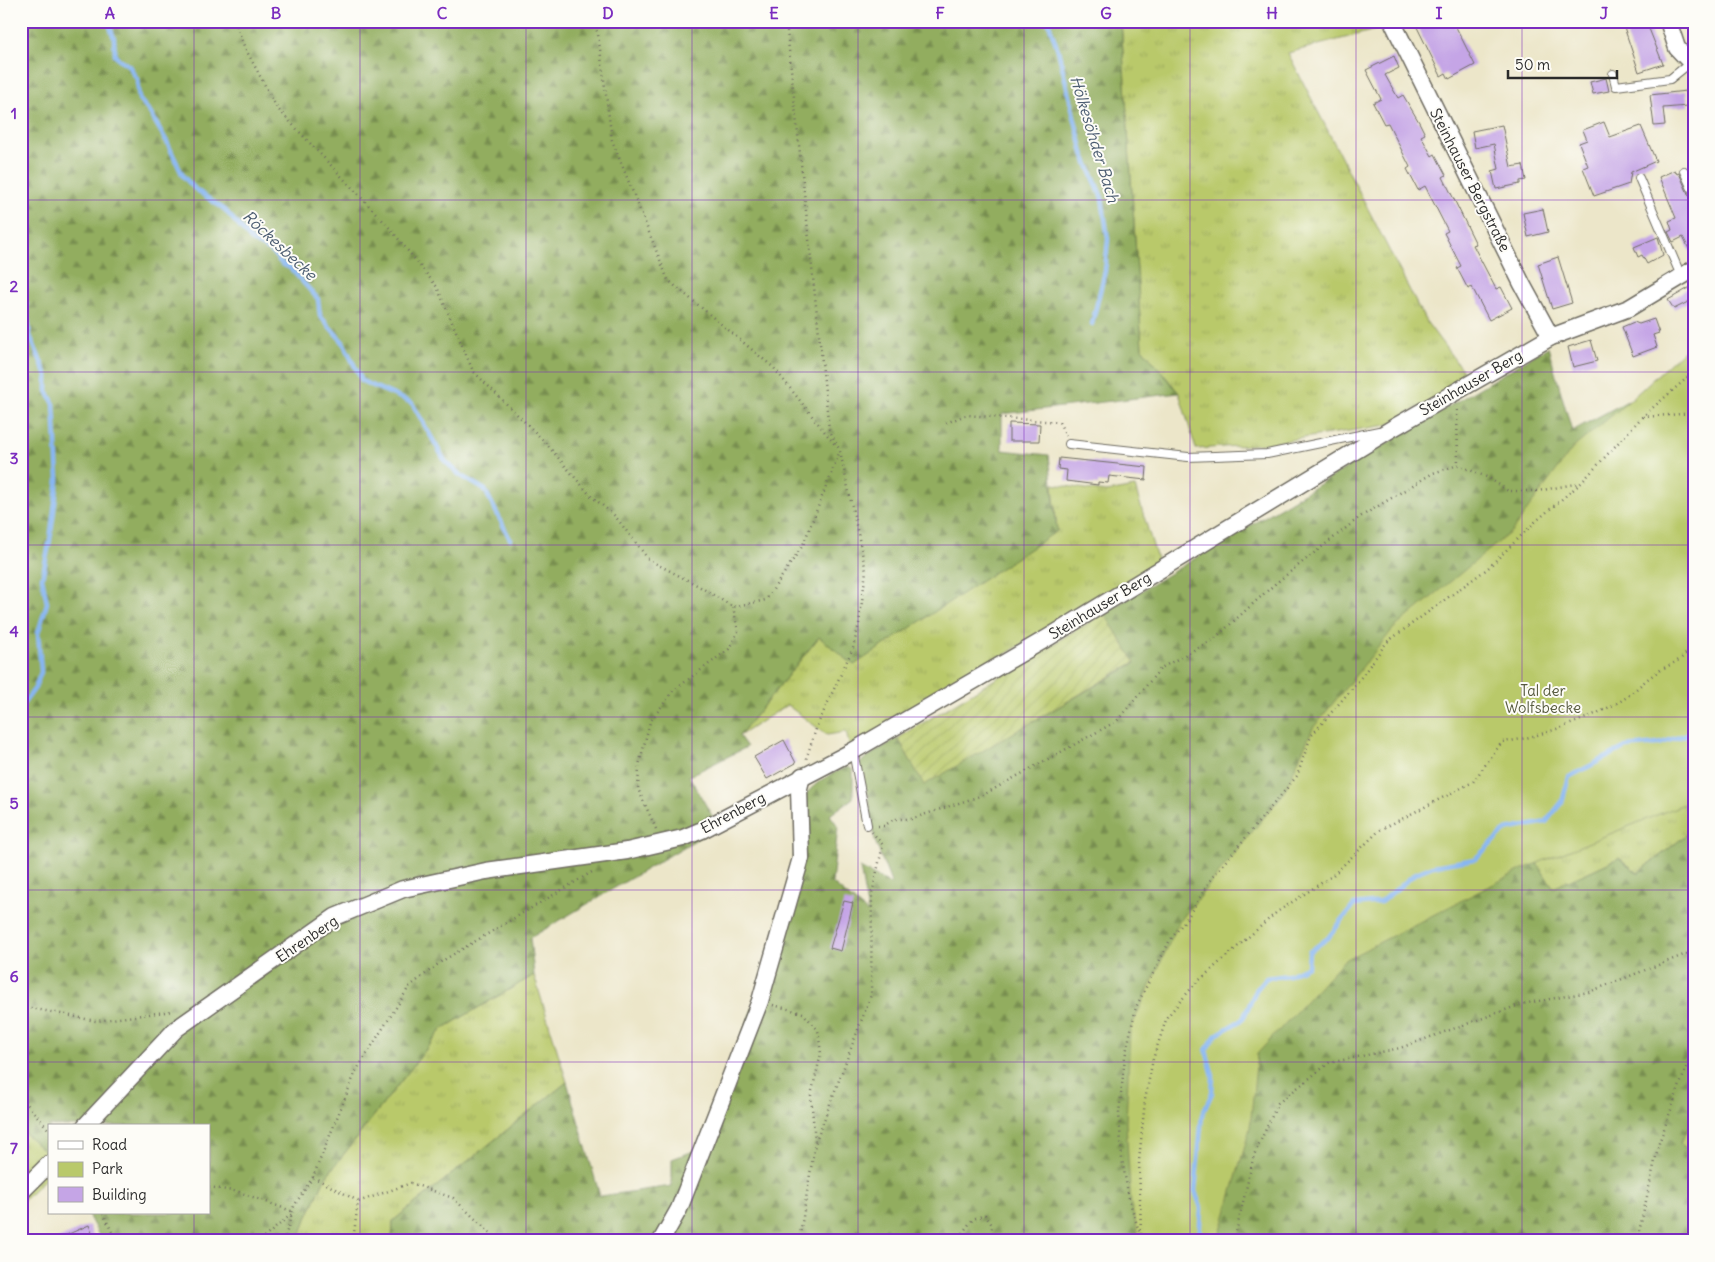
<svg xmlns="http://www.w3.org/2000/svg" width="1715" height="1262" font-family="Delius,sans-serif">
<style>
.grass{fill:url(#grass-tufts);stroke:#727a4b}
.forest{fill:url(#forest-firs);stroke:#5e6c45}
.park{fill:#b9c96b;stroke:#727a4b}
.garden{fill:url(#garden-furrows);stroke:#727a4b}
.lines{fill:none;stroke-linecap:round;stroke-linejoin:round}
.stream{stroke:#87b6f2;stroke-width:4.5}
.building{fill:#c5a5e6}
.lane-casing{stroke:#6f6c62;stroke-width:10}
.street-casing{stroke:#6f6c62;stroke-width:19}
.path{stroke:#6f6c62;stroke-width:2.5;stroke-dasharray:1 4;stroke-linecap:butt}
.lane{stroke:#fff;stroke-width:8}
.street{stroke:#fff;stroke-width:16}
.grid{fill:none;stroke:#7b2cbf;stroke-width:1;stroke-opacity:0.55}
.labels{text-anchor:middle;stroke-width:4;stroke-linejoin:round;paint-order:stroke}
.street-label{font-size:15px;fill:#2b2b2b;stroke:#fdfcf7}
.park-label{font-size:15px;fill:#565a3e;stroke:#fdfcf7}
.water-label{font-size:16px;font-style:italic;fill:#4b5c71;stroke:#fdfcf7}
.neatline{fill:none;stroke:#7b2cbf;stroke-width:2}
.grid-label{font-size:16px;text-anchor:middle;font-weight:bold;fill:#7b2cbf}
</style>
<defs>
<pattern id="grass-tufts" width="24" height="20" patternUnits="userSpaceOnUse" patternTransform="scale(1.25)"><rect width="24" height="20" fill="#b9c96b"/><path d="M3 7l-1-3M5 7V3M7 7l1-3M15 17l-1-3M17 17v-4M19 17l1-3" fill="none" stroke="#9fad5d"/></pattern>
<pattern id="forest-firs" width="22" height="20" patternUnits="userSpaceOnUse" patternTransform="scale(1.25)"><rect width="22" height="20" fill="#92ad5f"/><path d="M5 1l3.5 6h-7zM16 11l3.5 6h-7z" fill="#778d4f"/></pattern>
<pattern id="garden-furrows" width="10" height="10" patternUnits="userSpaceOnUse" patternTransform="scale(1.25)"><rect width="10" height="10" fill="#b9c96b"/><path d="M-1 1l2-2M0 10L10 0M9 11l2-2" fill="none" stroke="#9fad5d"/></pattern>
</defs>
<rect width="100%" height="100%" fill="#fdfcf7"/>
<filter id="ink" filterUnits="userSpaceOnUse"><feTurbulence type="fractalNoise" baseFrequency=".02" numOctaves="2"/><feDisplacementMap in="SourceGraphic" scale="10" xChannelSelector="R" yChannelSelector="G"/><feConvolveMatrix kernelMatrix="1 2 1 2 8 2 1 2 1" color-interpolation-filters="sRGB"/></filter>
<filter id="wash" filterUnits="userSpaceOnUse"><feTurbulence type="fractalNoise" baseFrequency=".0096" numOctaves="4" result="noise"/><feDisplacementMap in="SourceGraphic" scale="20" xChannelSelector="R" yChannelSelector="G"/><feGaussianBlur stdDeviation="1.12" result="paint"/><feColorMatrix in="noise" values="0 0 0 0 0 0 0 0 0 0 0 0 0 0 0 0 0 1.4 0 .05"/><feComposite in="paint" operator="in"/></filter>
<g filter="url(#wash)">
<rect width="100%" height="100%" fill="#ece6c9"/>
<g class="grass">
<polygon points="1121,21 1377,21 1379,29 1288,53 1425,320 1469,379 1388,425 1264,444 1196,449 1179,393 1142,349"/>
<polygon points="1053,484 1106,492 1135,487 1158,562 850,748 846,732 827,735 787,705 739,736 819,637 1057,531"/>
<polygon points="1694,737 1694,829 1638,873 1619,858 1553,889 1526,846"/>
<polygon points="534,975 567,1082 393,1221 392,1241 297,1241 325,1178 442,1029"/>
<polygon points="1694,1119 1694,1156 1680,1143"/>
<polygon points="21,1130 49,1155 49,1175 21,1203"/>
</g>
<g class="forest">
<polygon points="21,21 1121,21 1142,348 1179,393 1002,414 1002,450 1049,455 1057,531 854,665 819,637 739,736 747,747 689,776 714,819 714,829 530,938 534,975 442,1029 325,1178 297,1241 102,1241 87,1213 209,1213 209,1126 49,1126 49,1155 21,1130"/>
<path d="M1548 347 1572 431 1694 365 1526 846 1553 888 1619 858 1638 873 1694 829V1119L1680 1143 1694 1156V1241H392L393 1221 567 1082 600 1196 672 1186V1159L699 1149 778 941 805 795C817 781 831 773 848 767L853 770V798L830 815 838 826 832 883 868 913 860 868 892 885 875 841 868 794 860 770V764L864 759 898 738 924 784 1135 663 1104 613Z"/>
</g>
<polygon class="park" points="1694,341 1694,800 1523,869 1343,961 1257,1054 1250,1128 1218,1241 1140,1241 1131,1205 1126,1123 1130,1030 1179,922 1283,794 1313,728 1393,629 1512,531 1573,448 1628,402"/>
<polygon class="garden" points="1104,613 1135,662 924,785 898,738"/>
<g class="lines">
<g class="stream">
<polyline points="108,21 114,38 115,56 129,66 137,79 139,99 149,111 167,142 183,176 195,189 225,210 252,241 271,251 282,264 290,268 318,299 320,316 343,342 362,381 412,403 445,461 460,475 485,490 510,539"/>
<polyline points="1048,21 1058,50 1083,153 1102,198 1108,239 1105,271 1092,324"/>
<polyline points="21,292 26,303 30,336 47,376 47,391 54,404 58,480 50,540 42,578 47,603 38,633 41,672 35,688 24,703"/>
<polyline points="1199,1241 1201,1208 1195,1191 1202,1115 1212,1093 1213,1076 1206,1050 1216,1035 1243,1019 1256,990 1266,978 1289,975 1308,966 1309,952 1328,938 1354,905 1381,902 1416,873 1433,866 1475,859 1506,830 1546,822 1562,802 1569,777 1626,747 1659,744 1694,732"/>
</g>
</g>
<g id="blocks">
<g class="building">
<polygon points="1414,21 1453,21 1475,65 1449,79 1446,73 1441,76"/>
<polygon points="1622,21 1646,21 1663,64 1639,72"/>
<polygon points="1394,56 1399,68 1385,75 1398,98 1403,95 1419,122 1425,134 1421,136 1432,156 1435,154 1446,175 1443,177 1476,244 1473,245 1496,289 1501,287 1512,308 1489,320 1472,287 1468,289 1457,268 1461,266 1444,233 1448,231 1425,186 1418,190 1407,169 1410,167 1388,123 1384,124 1373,103 1381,99 1366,70"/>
<polygon points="1606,78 1609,91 1593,94 1590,82"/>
<polygon points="1686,91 1688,106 1663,108 1665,125 1654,126 1650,95"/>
<polygon points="1604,122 1610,137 1641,126 1656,161 1631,172 1629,184 1594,196 1583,168 1588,166 1579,143 1587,140 1583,130"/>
<polygon points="1502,125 1511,167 1523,165 1526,180 1520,181 1520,184 1496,189 1492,171 1499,169 1494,144 1475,148 1472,131"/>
<polygon points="1675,170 1677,174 1679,173 1689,196 1694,199 1694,259 1683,237 1673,242 1668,232 1672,230 1669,221 1676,218 1659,177"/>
<polygon points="1543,209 1548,232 1528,237 1523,213"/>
<polygon points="1658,237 1663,255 1647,264 1642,255 1638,257 1634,247"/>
<polygon points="1558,257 1572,303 1552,309 1538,264"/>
<polygon points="1694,285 1694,299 1674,309 1668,300"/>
<polygon points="1654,319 1659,333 1653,335 1657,347 1633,356 1622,327 1634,322 1639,324"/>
<polygon points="1591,340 1597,361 1573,367 1568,347"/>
<polygon points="1009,423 1040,424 1039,441 1009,441"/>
<polygon points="1059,458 1147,467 1146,480 1109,476 1108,483 1098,482 1098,485 1066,481 1067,470 1058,469"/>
<polygon points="784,740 796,763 767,779 754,757"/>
<polygon points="844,901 853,903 841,951 830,948"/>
<polygon points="89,1225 95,1241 53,1241"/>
</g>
</g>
</g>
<g filter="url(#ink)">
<use href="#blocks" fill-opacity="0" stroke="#6f6c62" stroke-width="1"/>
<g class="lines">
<g class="lane-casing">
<g id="lane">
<polyline points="1613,74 1616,86 1670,79 1690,63"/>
<polyline points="1684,171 1694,193"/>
<polyline points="1639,178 1681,276"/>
<polyline points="1069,444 1188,457 1267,454 1379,431"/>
<polyline points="853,751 867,825"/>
</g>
</g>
<g class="street-casing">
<g id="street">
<polyline points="1392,21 1522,284 1551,337"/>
<polyline points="1668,21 1677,48 1694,66"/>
<polyline points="85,1126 176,1029 335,917 403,889 486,871 627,851 683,838 702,830 853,751 1049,637 1393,428 1551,337 1629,308 1694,269"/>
<polyline points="21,1192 49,1164"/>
<polyline points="661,1241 679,1209 760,1001 801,858 799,788 802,776"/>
</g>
</g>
<g class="path">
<polyline points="235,21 244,46 277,108 388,226 437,287 473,371 543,440 590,495 615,516 649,560 697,585 733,607 766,600 803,545 840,451"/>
<polyline points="593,21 598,34 612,140 668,280 774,368 836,446"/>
<polyline points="786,21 829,429 840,451 866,571 859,624 853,648 817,726 806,759"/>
<polyline points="1457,410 1458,465"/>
<polyline points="1643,417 1694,413"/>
<polyline points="946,423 966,415 1059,422 1066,436"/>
<polyline points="878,826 884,826 894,819 911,819 983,795 1117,721 1161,668 1214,639 1276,583 1360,517 1433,473 1458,465 1489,478 1508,491 1538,491 1580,483"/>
<polyline points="656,829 638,789 639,765 650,722 673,691 729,649 738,631 733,607"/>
<polyline points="773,1005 803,1013 818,1030 821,1054 811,1095 815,1142"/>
<polyline points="21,1006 96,1021 173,1011"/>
<polyline points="21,1097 49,1130"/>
<polyline points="313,1177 358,1201"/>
<polyline points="209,1187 239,1192 294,1212"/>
<polyline points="103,1213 116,1241"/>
<path d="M1141 1234 1139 1161 1145 1100 1153 1059 1167 1017 1195 984 1277 912 1332 876 1380 830 1473 782 1502 742C1536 739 1595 717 1624 699 1634 692 1643 682 1653 675 1673 660 1684 665 1694 638"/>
<polyline points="260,1241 293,1213"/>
<polyline points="284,1241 294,1206 313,1177 356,1071 409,987 442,961 592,872"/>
<polyline points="353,1241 358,1202 411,1183 453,1198 499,1241"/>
<polyline points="799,1241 815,1144 871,995 872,893 883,845 872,832"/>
<polyline points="956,1241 973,1219 985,1215 992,1225 991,1241"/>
<polyline points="1142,1241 1129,1199 1122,1159 1119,1113 1125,1057 1136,1007 1169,942 1189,915 1211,879 1297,776 1311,736 1356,684 1387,642 1487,569 1535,522 1581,483 1642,417 1694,372"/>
<polyline points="1234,1241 1254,1155 1278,1103 1329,1063 1400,1048 1522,1004 1589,992 1694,951"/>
<polyline points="1637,1241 1659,1143 1694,1046"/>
</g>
<use href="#lane" class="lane"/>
<use href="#street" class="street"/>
</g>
</g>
<path class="grid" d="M194 21V1126M360 21V1241M526 21V1241M692 21V1241M858 21V1241M1024 21V1241M1190 21V1241M1356 21V1241M1522 21V1241M21 200H1694M21 372H1694M21 545H1694M21 717H1694M21 890H1694M21 1062H1694M194 1213V1241"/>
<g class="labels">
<g class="street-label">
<text transform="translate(1470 180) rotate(63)" y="5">Steinhauser Bergstraße</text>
<text transform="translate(1471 383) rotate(-30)" y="5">Steinhauser Berg</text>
<text transform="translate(1100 606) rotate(-31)" y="5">Steinhauser Berg</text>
<text transform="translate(733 813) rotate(-28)" y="5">Ehrenberg</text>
<text transform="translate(307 939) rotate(-34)" y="5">Ehrenberg</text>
</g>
<g class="park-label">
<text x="1543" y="696">Tal der<tspan x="1543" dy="17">Wolfsbecke</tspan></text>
</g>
<g class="water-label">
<text transform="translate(1095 139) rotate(73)" y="6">Hölkesöhder Bach</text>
<text transform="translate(280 245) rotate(43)" y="6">Röckesbecke</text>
</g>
</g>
<rect width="1715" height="1262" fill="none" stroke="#fdfcf7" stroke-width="55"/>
<rect x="48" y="1124" width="162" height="90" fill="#fdfcf7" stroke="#a9a8a5"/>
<rect x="58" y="1141" width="25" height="8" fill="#ffffff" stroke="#a9a8a5"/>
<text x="92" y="1150" font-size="15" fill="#2b2b2b">Road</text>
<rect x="58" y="1162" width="25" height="15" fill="#b9c96b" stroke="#a9a8a5"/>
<text x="92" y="1174" font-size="15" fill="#2b2b2b">Park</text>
<rect x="58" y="1187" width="25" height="15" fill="#c5a5e6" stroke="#a9a8a5"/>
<text x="92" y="1200" font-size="15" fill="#2b2b2b">Building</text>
<path d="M1508 70v8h109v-8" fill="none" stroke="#2b2b2b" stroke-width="2.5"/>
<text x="1515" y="70" font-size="15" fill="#2b2b2b" stroke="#fdfcf7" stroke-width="4" paint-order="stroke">50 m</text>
<rect x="28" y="28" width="1660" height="1206" class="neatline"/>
<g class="grid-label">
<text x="110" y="19">A</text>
<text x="276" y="19">B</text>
<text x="442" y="19">C</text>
<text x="608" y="19">D</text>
<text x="774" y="19">E</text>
<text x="940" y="19">F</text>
<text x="1106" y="19">G</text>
<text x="1272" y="19">H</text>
<text x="1439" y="19">I</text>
<text x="1604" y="19">J</text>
<text x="14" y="119">1</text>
<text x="14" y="292">2</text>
<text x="14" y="464">3</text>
<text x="14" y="637">4</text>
<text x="14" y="809">5</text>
<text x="14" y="982">6</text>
<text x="14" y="1154">7</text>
</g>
</svg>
